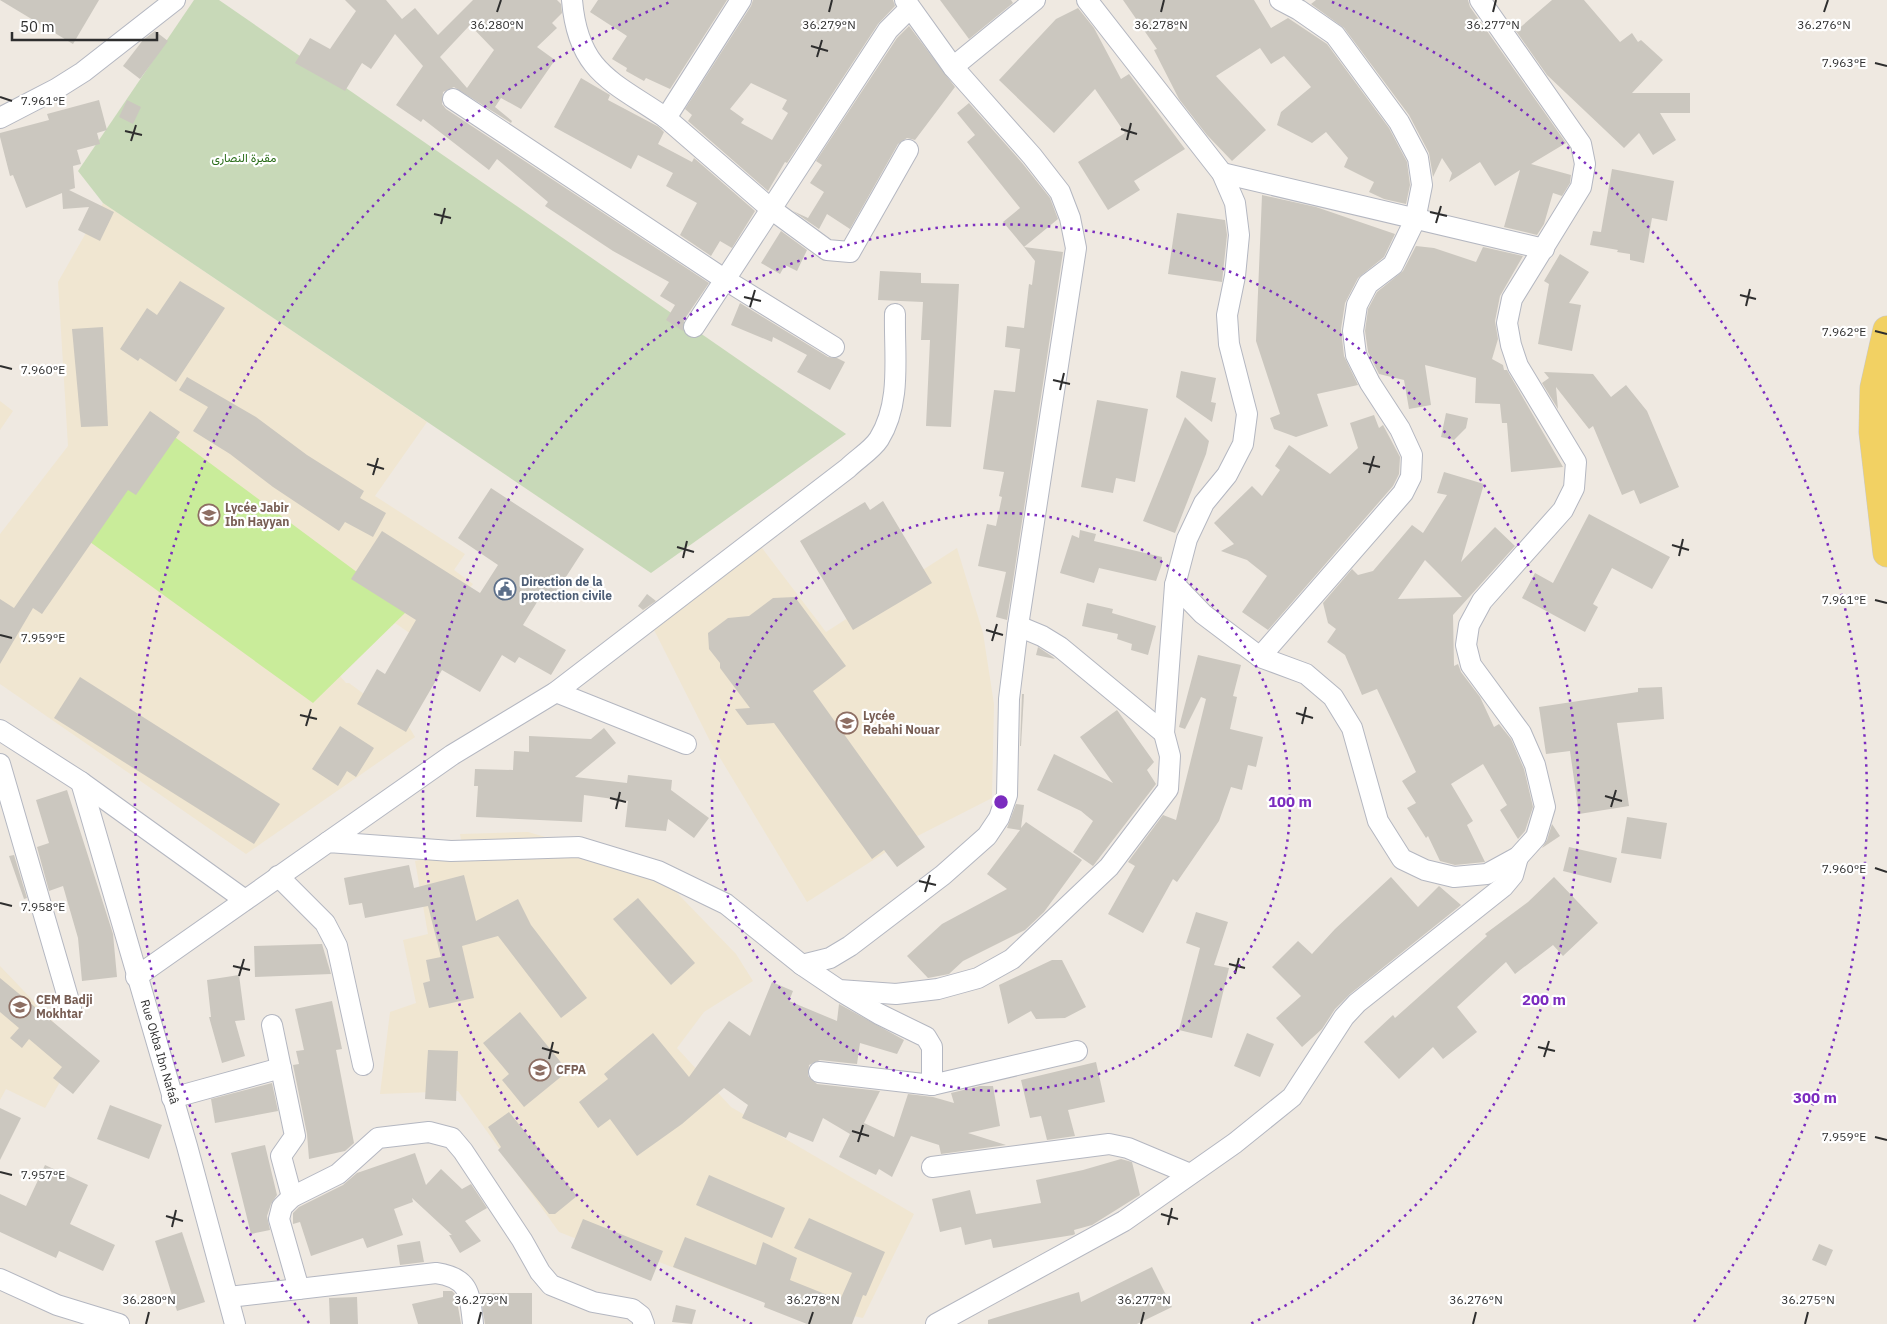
<svg xmlns="http://www.w3.org/2000/svg" width="1887" height="1324" font-family="'IBM Plex Sans',Vazirmatn,sans-serif">
<style>
.education{fill:#f0e6d1}
.cemetery{fill:#c8d9b8}
.pitch{fill:#c9ec9a}
.building{fill:#cbc7bf;fill-rule:evenodd}
.lines{fill:none;stroke-linecap:round;stroke-linejoin:round}
.street-casing{stroke:#b4b7c1;stroke-width:22}
.primary-casing{stroke:#c9c9c9;stroke-width:29}
.street{stroke:#fff;stroke-width:20}
.primary{stroke:#f2d163;stroke-width:28}
.ticks{fill:none;stroke:#2e2e2e;stroke-width:2}
.ring{fill:none;stroke:#7b2cbf;stroke-width:2.5;stroke-dasharray:2.5 5}
.labels{text-anchor:middle;stroke-width:4.5;stroke-linejoin:round;paint-order:stroke}
.park-label{font-size:12px;fill:#2c6e1b;stroke:#fff}
.education-label{font-size:12px;font-weight:bold;fill:#785e54;stroke:#fff;text-anchor:start}
.service-label{font-size:12px;font-weight:bold;fill:#4e5e75;stroke:#fff;text-anchor:start}
.street-label{font-size:12px;fill:#2e2e2e;stroke:#fff}
.ticks-label{font-size:12px;text-anchor:middle;fill:#2e2e2e;stroke:#fff;stroke-width:4.5;stroke-linejoin:round;paint-order:stroke}
.centre{fill:#7b2cbf;stroke:#fff;stroke-width:2.5}
.ring-label{font-size:15px;text-anchor:middle;font-weight:bold;fill:#7b2cbf;stroke:#fff;stroke-width:4.5;stroke-linejoin:round;paint-order:stroke}
</style>
<rect width="100%" height="100%" fill="#efe9e1"/>
<g class="education">
<polygon points="103,203 427,422 375,496 465,554 454,570 473,584 424,643 395,623 340,676 346,683 349,683 409,727 415,737 246,854 0,684 0,534 68,446 58,282"/>
<polygon points="0,401 13,411 0,430"/>
<polygon points="752,535 826,632 957,548 983,633 994,704 992,798 886,852 807,902 711,743 644,610"/>
<polygon points="528,832 653,868 736,954 753,981 704,1012 677,1048 731,1107 914,1214 863,1318 731,1290 654,1260 633,1261 559,1232 458,1091 380,1094 390,1012 416,1003 403,940 428,934 415,861 463,851 460,834"/>
<polygon points="0,966 79,1049 45,1108 6,1089 0,1100"/>
</g>
<polygon class="cemetery" points="194,0 219,0 846,434 651,573 103,203 78,171"/>
<polygon class="pitch" points="168,432 408,610 313,703 90,542"/>
<g class="building">
<polygon points="0,0 99,0 73,44"/>
<path d="M345 0H386L402 19 415 8 438 35 473 0H557L561 4 562 13 552 23 557 28 537 47 555 60 521 109 501 98 495 107 512 121 511 123 454 87 443 92 442 104 446 109 709 283 684 320 683 331 666 320 675 305 660 296 669 282 613 251 545 206 548 202 497 159 489 170 423 119 421 122 396 105 423 66 395 34 371 69 362 63 345 91 295 63 310 38 330 49 356 11ZM470 25 494 50 467 88 440 57Z"/>
<polygon points="598,0 727,0 670,89 646,78 644,81 626,71 627,68 612,59 627,36 590,12"/>
<path d="M753 0H893L895 6 878 24 787 163 785 162 768 191 688 121 692 115 685 109 751 6ZM751 83 787 100 782 109 788 113 772 140 741 123 744 119 730 109Z"/>
<polygon points="940,0 1011,0 1013,3 969,39"/>
<polygon points="1123,0 1254,0 1271,28 1288,18 1327,44 1389,128 1407,162 1410,185 1406,204 1384,199 1369,192 1374,182 1344,167 1348,158 1326,132 1312,143 1277,125 1281,112 1311,87 1284,56 1271,64 1260,48 1216,76 1266,130 1232,161 1207,135 1179,99 1154,50 1157,49"/>
<polygon points="1316,0 1468,0 1470,7 1566,143 1531,164 1571,175 1570,183 1562,196 1553,193 1544,224 1537,235 1504,227 1520,170 1495,186 1480,162 1449,182 1452,173 1442,158 1433,177 1429,153 1409,115 1344,28 1311,4"/>
<polygon points="1552,0 1584,0 1620,42 1632,33 1638,42 1641,40 1663,60 1632,93 1690,93 1690,113 1660,113 1676,140 1653,155 1639,133 1624,148 1547,75 1516,31"/>
<polygon points="1078,8 1094,28 1121,79 1129,74 1185,149 1134,181 1140,190 1108,210 1078,162 1125,133 1095,89 1054,133 999,80 1056,19"/>
<polygon points="909,26 955,87 915,140 907,138 898,144 850,229 827,214 819,229 793,211 808,218 824,192 810,183 822,165 816,161 897,38"/>
<polygon points="155,31 168,41 140,79 123,66 143,40"/>
<polygon points="581,78 610,95 608,100 659,127 664,132 658,144 692,162 694,158 755,211 732,248 720,241 711,256 680,235 697,203 666,186 673,173 638,155 631,169 554,127"/>
<polygon points="99,100 107,130 97,133 100,144 77,150 81,164 73,166 75,188 69,190 114,212 100,241 78,230 89,207 63,209 62,193 26,208 13,175 10,176 0,137 0,133 49,120 47,114"/>
<polygon points="127,100 141,107 133,124 119,117"/>
<polygon points="969,103 1023,164 1050,198 1058,219 1024,247 1003,222 1020,208 967,142 975,135 957,113"/>
<polygon points="1612,169 1674,181 1667,221 1652,218 1644,263 1630,260 1630,254 1617,252 1618,250 1590,245 1593,231 1601,232"/>
<polygon points="1262,195 1316,207 1395,234 1384,257 1358,278 1345,303 1341,329 1344,356 1358,385 1317,394 1328,426 1296,437 1274,429 1270,418 1280,414 1256,341"/>
<polygon points="1177,213 1225,220 1227,235 1222,282 1168,274"/>
<polygon points="781,231 807,250 797,271 785,265 780,274 761,263"/>
<polygon points="1416,246 1434,248 1476,262 1483,247 1523,256 1500,296 1495,321 1498,339 1492,359 1503,365 1504,370 1507,370 1563,467 1511,472 1507,423 1502,423 1500,404 1475,403 1476,378 1425,365 1431,405 1409,409 1404,380 1379,374 1368,352 1365,331 1368,309 1377,292 1403,271"/>
<polygon points="1024,247 1063,252 1007,620 996,617 1006,572 978,566 987,524 996,526 1002,497 999,496 1004,472 983,469 994,390 1015,392 1020,349 1005,347 1007,326 1024,328 1029,284 1032,285 1035,261"/>
<polygon points="1560,254 1589,272 1569,303 1581,305 1572,351 1538,344 1549,284 1544,281"/>
<polygon points="880,271 921,273 921,283 959,284 951,427 926,426 930,340 921,340 923,302 878,300"/>
<polygon points="180,281 225,308 176,382 140,358 138,361 120,349 147,308 157,315"/>
<polygon points="740,303 828,357 837,358 845,362 830,390 797,372 807,355 773,337 772,342 731,325"/>
<polygon points="103,327 108,426 81,427 72,329"/>
<polygon points="1181,371 1216,378 1211,402 1216,403 1212,422 1176,397"/>
<polygon points="1544,372 1593,374 1611,397 1626,385 1647,411 1679,487 1640,504 1634,490 1622,495 1593,426 1589,429 1556,387 1558,409 1542,383 1549,378"/>
<polygon points="187,377 256,417 307,455 364,491 360,498 386,513 373,537 345,522 339,531 273,487 230,454 193,431 208,407 179,390"/>
<polygon points="1097,400 1148,409 1135,482 1116,478 1113,493 1081,487"/>
<polygon points="150,411 180,432 136,495 128,490 42,614 33,608 0,664 0,599 14,608"/>
<polygon points="1446,413 1468,418 1466,428 1454,440 1441,437"/>
<polygon points="1374,415 1379,428 1383,425 1400,457 1399,474 1393,486 1268,630 1242,612 1267,576 1247,560 1221,551 1234,544 1214,523 1252,486 1262,496 1280,470 1275,466 1289,445 1330,474 1358,448 1350,423"/>
<polygon points="1185,417 1209,441 1206,454 1175,533 1143,521"/>
<path d="M1444 472 1484 484 1461 562 1495 527 1515 546 1453 615 1454 666 1458 664 1461 672 1480 697 1494 727 1499 724 1511 739 1524 769 1533 807 1525 831 1518 839 1500 810 1507 805 1483 764 1451 784 1473 821 1467 825 1485 862 1455 865 1440 861 1428 836 1426 838 1407 808 1416 803 1402 781 1416 772 1377 689 1362 695 1345 655 1327 642 1336 629 1328 623 1323 603 1352 569 1358 575 1373 571 1412 525 1423 533 1447 495 1437 493ZM1425 560 1462 597 1398 599Z"/>
<polygon points="491,488 584,549 551,600 542,594 523,625 566,650 551,675 519,657 515,663 502,655 480,692 442,670 406,732 357,704 377,669 385,674 416,620 351,579 382,531 480,593 498,565 458,538"/>
<polygon points="883,501 932,583 853,630 800,541 865,502 870,510"/>
<polygon points="1589,514 1670,557 1652,589 1612,568 1593,604 1598,607 1585,632 1522,598 1535,573 1553,583"/>
<polygon points="1080,530 1096,534 1094,541 1162,557 1162,564 1156,581 1099,568 1094,583 1060,573 1072,535 1079,538"/>
<polygon points="647,594 656,601 643,610 638,606"/>
<polygon points="795,597 846,666 813,691 925,847 897,867 884,850 872,859 774,723 747,725 735,709 750,708 720,668 720,663 709,649 708,633 728,618 749,616 773,598"/>
<polygon points="1087,603 1113,609 1112,613 1156,626 1148,655 1131,650 1132,644 1117,639 1118,634 1082,626"/>
<polygon points="1038,647 1053,657 1055,659 1036,655"/>
<polygon points="1198,655 1241,665 1233,696 1237,697 1230,729 1263,737 1256,767 1248,765 1242,790 1231,787 1219,821 1177,882 1173,879 1143,933 1108,914 1135,866 1128,862 1163,815 1176,820 1206,699 1201,697 1185,729 1179,727"/>
<polygon points="80,677 280,804 254,844 54,718"/>
<polygon points="1662,687 1664,719 1617,723 1629,806 1579,814 1570,751 1546,754 1539,707 1638,692 1638,688"/>
<polygon points="1022,694 1024,694 1021,746 1020,746"/>
<polygon points="1117,710 1154,762 1147,770 1156,784 1093,866 1073,852 1093,821 1081,811 1037,790 1054,754 1113,783 1080,737"/>
<polygon points="340,726 374,748 356,777 347,771 338,786 312,769"/>
<polygon points="604,728 616,743 575,777 627,783 628,775 672,780 671,790 709,818 694,838 668,819 666,831 625,827 628,801 584,795 582,822 476,817 478,786 474,786 475,769 513,770 514,751 529,752 529,736 591,739"/>
<polygon points="67,790 113,934 117,977 82,981 78,938 63,886 49,891 37,847 49,843 36,800"/>
<polygon points="1016,804 1024,805 1021,828 1026,822 1082,860 1044,912 1025,930 963,961 949,974 928,978 907,956 942,924 1007,889 987,874 1020,830 1007,828"/>
<polygon points="1627,817 1667,823 1661,859 1621,853"/>
<polygon points="1552,824 1560,836 1542,848 1547,840"/>
<polygon points="1569,847 1617,858 1611,883 1563,871"/>
<polygon points="14,855 27,898 24,899 9,856"/>
<polygon points="409,865 414,888 464,875 476,921 518,899 531,925 587,998 561,1018 498,936 462,946 474,998 429,1008 423,983 430,981 426,960 441,957 428,906 365,918 362,903 349,905 344,878"/>
<polygon points="1391,877 1418,907 1439,886 1461,905 1350,994 1335,1009 1322,1029 1302,1047 1276,1018 1301,996 1272,967 1298,941 1312,954 1335,929"/>
<polygon points="1554,877 1598,923 1563,956 1553,945 1515,974 1506,962 1457,1007 1477,1032 1443,1059 1433,1047 1399,1079 1364,1042 1393,1015 1395,1018 1487,936 1485,934 1528,902"/>
<polygon points="638,898 695,963 671,985 613,919"/>
<polygon points="1196,912 1228,922 1214,965 1229,968 1212,1038 1179,1030 1200,948 1186,943"/>
<polygon points="322,944 331,974 255,977 254,946"/>
<polygon points="1052,960 1062,960 1086,1007 1065,1018 1036,1019 1031,1011 1008,1024 999,985"/>
<polygon points="239,975 245,1020 235,1021 245,1056 222,1063 209,1017 211,1017 207,980"/>
<polygon points="0,978 100,1061 73,1094 53,1078 62,1067 29,1039 22,1048 10,1038 19,1028 0,1012"/>
<polygon points="772,982 793,991 789,1001 837,1021 839,1004 904,1040 897,1054 860,1043 857,1064 820,1060 809,1065 808,1076 817,1084 880,1091 864,1123 894,1137 908,1094 933,1097 954,1103 951,1093 980,1086 993,1086 1000,1126 968,1133 1006,1145 941,1154 939,1145 911,1136 892,1177 879,1169 876,1175 839,1157 850,1134 823,1118 813,1142 789,1132 786,1138 742,1118 748,1105 724,1088 682,1124 637,1156 610,1119 598,1128 579,1102 608,1079 604,1074 653,1033 689,1077 729,1021 750,1036"/>
<polygon points="332,1001 342,1049 336,1050 354,1143 345,1151 309,1159 307,1134 293,1065 299,1064 296,1051 304,1050 295,1009"/>
<polygon points="520,1012 568,1071 524,1107 502,1080 509,1074 483,1043"/>
<polygon points="1247,1033 1274,1044 1260,1077 1234,1066"/>
<polygon points="428,1050 458,1051 456,1101 425,1099"/>
<polygon points="1096,1062 1105,1102 1068,1110 1075,1136 1047,1140 1041,1116 1030,1118 1021,1080"/>
<polygon points="272,1083 278,1111 215,1123 211,1099"/>
<polygon points="110,1105 162,1125 149,1159 97,1139"/>
<polygon points="0,1108 21,1118 0,1160"/>
<polygon points="509,1112 577,1196 555,1214 549,1214 498,1150 501,1147 488,1127"/>
<polygon points="265,1145 277,1195 271,1204 267,1216 270,1230 251,1234 231,1153"/>
<polygon points="415,1153 426,1185 441,1169 462,1189 471,1184 487,1208 465,1221 481,1241 460,1253 449,1235 452,1235 412,1198 413,1202 394,1209 403,1235 367,1248 363,1238 311,1256 300,1222 293,1224 293,1213 299,1207 343,1185 357,1173"/>
<polygon points="1121,1159 1132,1162 1140,1195 1092,1225 1074,1230 1075,1234 1073,1235 993,1248 991,1239 965,1245 961,1227 940,1232 932,1199 970,1190 976,1214 1041,1203 1036,1180 1083,1170"/>
<polygon points="45,1165 88,1185 70,1224 115,1245 103,1271 59,1251 56,1258 0,1232 0,1194 26,1206"/>
<polygon points="709,1175 785,1208 772,1238 696,1205"/>
<polygon points="809,1218 885,1252 866,1296 863,1295 852,1324 807,1324 764,1307 765,1303 673,1267 685,1237 756,1265 763,1242 797,1258 790,1280 840,1300 852,1273 794,1248"/>
<polygon points="583,1219 663,1251 651,1281 571,1248"/>
<polygon points="182,1232 205,1302 177,1311 155,1241"/>
<polygon points="420,1241 424,1262 400,1265 397,1245"/>
<polygon points="1819,1244 1833,1250 1826,1266 1812,1260"/>
<polygon points="1152,1267 1172,1307 1137,1324 988,1324 988,1320 1079,1292 1081,1302"/>
<polygon points="443,1291 452,1291 456,1295 461,1324 418,1324 412,1304 443,1297"/>
<polygon points="480,1293 532,1293 532,1324 485,1324"/>
<polygon points="357,1297 358,1324 330,1324 329,1298"/>
<polygon points="676,1305 696,1310 692,1324 672,1322"/>
</g>
<g class="lines">
<g class="street-casing">
<g id="street">
<path d="M572 0C578 72 612 81 666 118L741 0"/>
<polyline points="953,67 1035,0"/>
<polyline points="453,99 724,279 834,347"/>
<polyline points="0,118 56,89 83,72 175,0"/>
<polyline points="666,118 771,209 827,250 850,252 908,150"/>
<polyline points="1222,173 1544,249"/>
<polyline points="694,327 888,30 910,8"/>
<polyline points="1175,585 1203,614 1260,657 1306,674 1333,697 1352,728 1378,821 1402,859 1425,870 1454,877 1487,874 1518,857 1536,837 1545,807 1535,765 1521,733 1471,665 1466,645 1469,625 1482,601 1563,510 1574,488 1576,462 1518,366 1511,345 1507,323 1512,299 1581,187 1585,164 1581,144 1480,0"/>
<polyline points="1018,626 1042,636 1060,647 1164,733"/>
<polyline points="1260,657 1403,493 1411,477 1412,455 1400,429 1370,383 1356,355 1353,331 1357,305 1368,284 1393,265 1415,220 1422,185 1418,158 1399,122 1335,35 1299,10 1280,0"/>
<polyline points="556,692 686,744"/>
<polyline points="0,730 81,782 245,900"/>
<polyline points="0,764 71,1008"/>
<path id="s1" d="M81 782 187 1146 235 1324"/>
<path d="M328 842 452 755 556 692 848 468C857 459 872 450 879 439 902 402 894 356 895 314"/>
<polyline points="278,876 325,923 337,946 363,1065"/>
<polyline points="802,965 839,990 896,994 938,989 978,978 1012,959 1109,867 1168,789 1170,756 1164,733 1175,585 1187,539 1204,503 1227,475 1243,444 1247,414 1229,344 1227,315 1235,276 1239,235 1235,203 1222,173 1087,0"/>
<polyline points="136,977 328,842 451,851 579,847 658,871 726,904 802,965 830,958 850,946 943,875 987,836 999,818 1007,795 1009,699 1018,626 1076,248 1070,218 1060,192 1032,156 953,67 905,0"/>
<polyline points="272,1025 295,1136 281,1156 292,1197"/>
<polyline points="819,1072 932,1085 932,1047 926,1037 879,1014 842,992"/>
<polyline points="932,1085 1077,1051"/>
<polyline points="172,1098 281,1068"/>
<polyline points="932,1167 1109,1144 1128,1148 1190,1174"/>
<polyline points="0,1279 57,1305 119,1324"/>
<polyline points="299,1289 279,1219 282,1207 292,1197 338,1174 378,1138 429,1132 452,1138 463,1151 522,1240 540,1272 551,1285 593,1302 632,1309 641,1316 644,1324"/>
<path d="M229 1297 436 1273C470 1278 470 1294 473 1324"/>
<polyline points="936,1324 1124,1221 1235,1143 1292,1097 1344,1017 1357,1003 1503,887 1513,875 1518,857"/>
</g>
</g>
<g class="primary-casing">
<polyline id="primary" points="1887,330 1874,388 1873,432 1887,553"/>
</g>
<use href="#street" class="street"/>
<use href="#primary" class="primary"/>
</g>
<path class="ticks" d="M497 12 501 0M829 12 832 0M1161 12 1164 0M1493 12 1496 0M1824 12 1828 0M811 46 828 51M817 57 822 40M1875 63 1887 66M0 97 12 101M1121 129 1137 134M125 131 142 135M1127 140 1131 123M131 141 136 125M1430 212 1447 216M434 214 451 218M1436 223 1441 206M441 224 445 208M1740 295 1756 299M744 297 761 301M1746 306 1750 289M750 307 755 290M1875 331 1887 334M0 366 12 369M1053 380 1070 384M1060 390 1064 373M1363 463 1380 467M367 464 384 469M1369 473 1374 456M373 475 378 458M1672 545 1689 550M677 547 694 552M1679 556 1683 539M683 558 687 541M1875 600 1887 603M986 630 1003 635M0 635 12 638M992 641 997 624M1296 713 1313 718M300 715 317 719M1302 724 1306 707M306 726 311 709M1605 796 1622 801M610 798 626 802M1611 807 1616 790M616 809 620 792M1875 868 1887 872M919 881 936 885M925 892 930 875M0 903 12 906M1229 964 1245 968M233 966 250 970M1235 974 1239 958M239 976 244 959M1538 1047 1555 1051M542 1048 559 1053M1544 1057 1549 1041M549 1059 553 1042M852 1131 869 1136M1875 1137 1887 1140M858 1142 863 1125M0 1172 12 1175M1161 1214 1178 1219M166 1216 183 1221M1168 1225 1172 1208M172 1227 176 1210M146 1324 149 1312M478 1324 481 1312M809 1324 813 1312M1141 1324 1144 1312M1473 1324 1476 1312M1805 1324 1808 1312"/>
<g class="ring">
<circle cx="1001" cy="802" r="289"/>
<path d="M752 1324A578 578 0 1 1 1250 1324"/>
<path d="M309 1323A866 866 0 0 1 670 2M1332 2A866 866 0 0 1 1693 1323"/>
</g>
<defs>
<g id="school-ring" transform="scale(1.125)"><circle r="9.5" fill="#fff" stroke="#8d6e63" stroke-width="1.5"/><path d="M0-5L7-2L0 1L-7-2ZM-4 1L0 2.5L4 1V4Q0 6-4 4Z" fill="#8d6e63"/></g>
<g id="civic-ring" transform="scale(1.125)"><circle r="9.5" fill="#fff" stroke="#5c6f8a" stroke-width="1.5"/><path d="M-.6-6.5H3V-4.5H.6V-3L4-1V1h2V6H-6V1h2V-1L-.6-3ZM-1.2 2.5V6h2.4V2.5Z" fill="#5c6f8a"/></g>
<g id="university-ring" transform="scale(1.125)"><circle r="9.5" fill="#fff" stroke="#8d6e63" stroke-width="1.5"/><path d="M0-5L7-2L0 1L-7-2ZM-4 1L0 2.5L4 1V4Q0 6-4 4Z" fill="#8d6e63"/></g>
</defs>
<g fill-rule="evenodd">
<use href="#school-ring" x="209" y="515"/>
<use href="#civic-ring" x="505" y="589"/>
<use href="#school-ring" x="847" y="723"/>
<use href="#school-ring" x="20" y="1007"/>
<use href="#university-ring" x="540" y="1070"/>
</g>
<g class="labels">
<g class="park-label">
<text x="244" y="162">مقبرة النصارى</text>
</g>
<g class="education-label">
<text x="225" y="512">Lycée Jabir<tspan x="225" dy="14">Ibn Hayyan</tspan></text>
<text x="863" y="720">Lycée<tspan x="863" dy="14">Rebahi Nouar</tspan></text>
<text x="36" y="1004">CEM Badji<tspan x="36" dy="14">Mokhtar</tspan></text>
<text x="556" y="1074">CFPA</text>
</g>
<g class="service-label">
<text x="521" y="586">Direction de la<tspan x="521" dy="14">protection civile</tspan></text>
</g>
<g class="street-label">
<text dy="4" stroke="none"><textPath href="#s1" startOffset="281">Rue Okba Ibn Nafaâ</textPath></text>
</g>
</g>
<g class="ticks-label">
<text x="497" y="29">36.280°N</text>
<text x="829" y="29">36.279°N</text>
<text x="1161" y="29">36.278°N</text>
<text x="1493" y="29">36.277°N</text>
<text x="1824" y="29">36.276°N</text>
<text x="1844" y="67">7.963°E</text>
<text x="43" y="105">7.961°E</text>
<text x="1844" y="336">7.962°E</text>
<text x="43" y="374">7.960°E</text>
<text x="1844" y="604">7.961°E</text>
<text x="43" y="642">7.959°E</text>
<text x="1844" y="873">7.960°E</text>
<text x="43" y="911">7.958°E</text>
<text x="1844" y="1141">7.959°E</text>
<text x="43" y="1179">7.957°E</text>
<text x="149" y="1304">36.280°N</text>
<text x="481" y="1304">36.279°N</text>
<text x="813" y="1304">36.278°N</text>
<text x="1144" y="1304">36.277°N</text>
<text x="1476" y="1304">36.276°N</text>
<text x="1808" y="1304">36.275°N</text>
</g>
<circle cx="1001" cy="802" r="8" class="centre"/>
<g class="ring-label">
<text x="1290" y="807">100 m</text>
<text x="1544" y="1005">200 m</text>
<text x="1815" y="1103">300 m</text>
</g>
<path d="M12 32v8h145v-8" fill="none" stroke="#2e2e2e" stroke-width="2.5"/>
<text x="20" y="32" font-size="15" fill="#2e2e2e" stroke="#ffffff" stroke-width="4" paint-order="stroke">50 m</text>
</svg>
